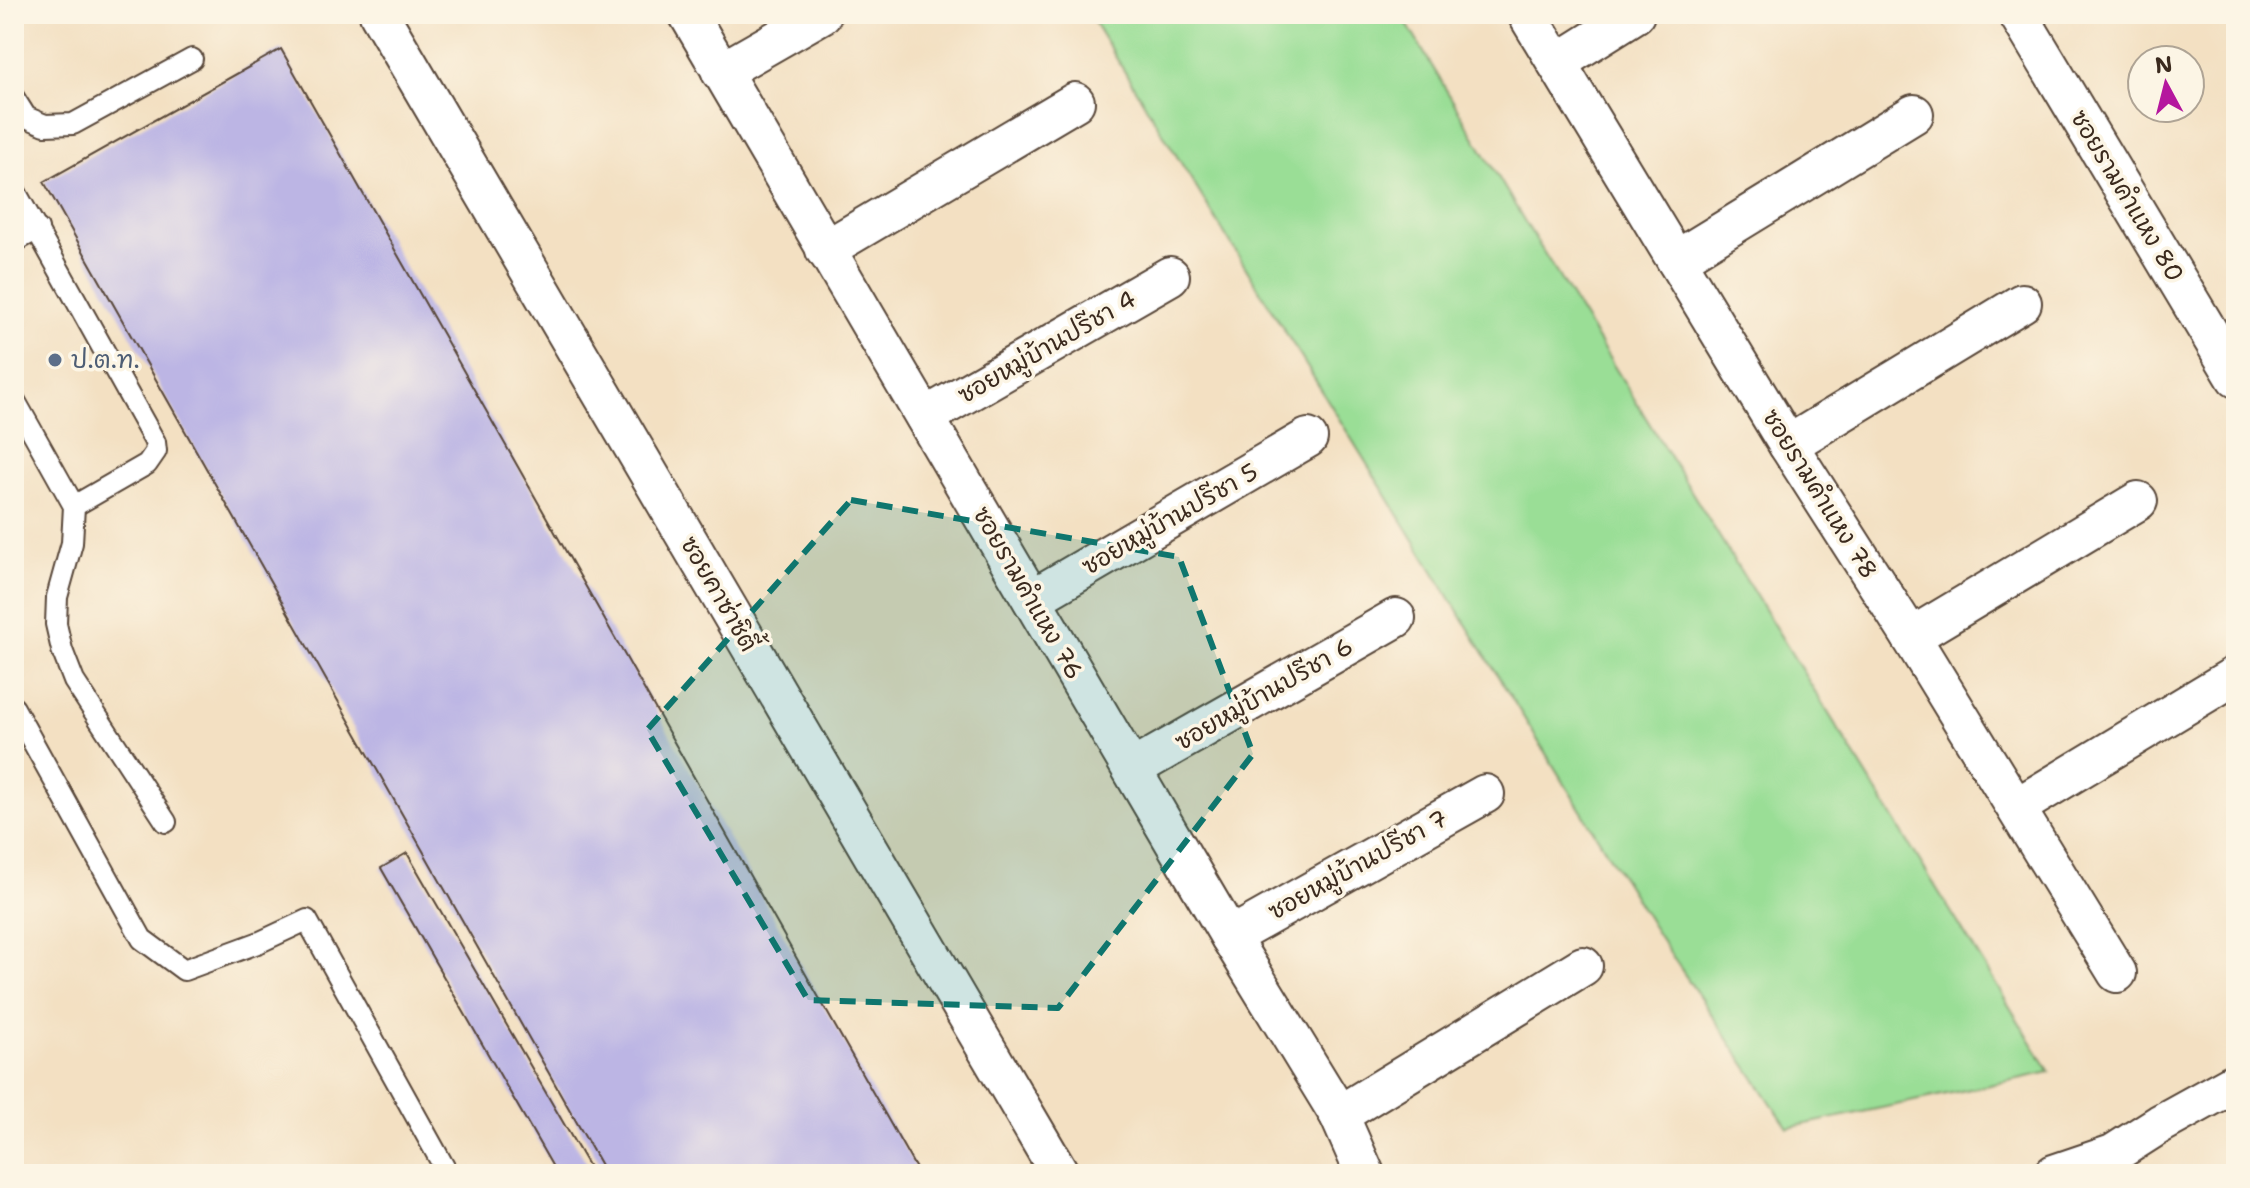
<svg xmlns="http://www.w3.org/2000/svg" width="2250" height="1188" font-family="'Shantell Sans','Playpen Sans Thai',sans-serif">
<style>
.green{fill:#9ade96;stroke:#6a845a;stroke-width:2}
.building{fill:#bcb5e4}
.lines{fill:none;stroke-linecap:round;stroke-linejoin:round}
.service-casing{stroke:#574537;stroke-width:24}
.minor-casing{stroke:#574537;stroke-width:42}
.service{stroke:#fff;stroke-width:20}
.minor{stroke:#fff;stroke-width:38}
.marked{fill:#0f766e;fill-opacity:0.2;stroke:#0f766e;stroke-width:6;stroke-dasharray:16 10;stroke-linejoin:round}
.service-dot{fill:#5c6f8a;stroke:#fcf5e5;stroke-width:3}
.labels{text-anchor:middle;stroke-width:7;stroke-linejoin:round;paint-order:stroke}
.street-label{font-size:24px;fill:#3b2a1e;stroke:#fcf5e5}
.service-label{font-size:24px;fill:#4e5e75;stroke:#fcf5e5;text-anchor:start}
</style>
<rect width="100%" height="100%" fill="#fcf5e5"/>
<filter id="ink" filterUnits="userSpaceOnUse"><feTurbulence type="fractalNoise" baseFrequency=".0125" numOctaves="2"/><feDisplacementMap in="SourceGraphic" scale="16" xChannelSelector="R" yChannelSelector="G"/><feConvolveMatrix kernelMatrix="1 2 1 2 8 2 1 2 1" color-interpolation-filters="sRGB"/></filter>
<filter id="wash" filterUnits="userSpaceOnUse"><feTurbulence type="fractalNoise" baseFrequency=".006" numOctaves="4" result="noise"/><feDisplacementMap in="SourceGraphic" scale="32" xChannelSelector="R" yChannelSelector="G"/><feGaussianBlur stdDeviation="1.8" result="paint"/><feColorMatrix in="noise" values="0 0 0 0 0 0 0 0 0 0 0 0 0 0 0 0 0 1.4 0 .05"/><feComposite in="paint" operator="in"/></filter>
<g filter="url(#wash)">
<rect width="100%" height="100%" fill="#f3e0c2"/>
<polygon class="green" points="1089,14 1401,14 1525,222 2050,1072 1788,1128 1658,935"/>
<g id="blocks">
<g class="building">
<polygon points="281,49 919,1174 606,1174 44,182"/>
<polygon points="407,853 593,1174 557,1174 381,868"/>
</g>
</g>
</g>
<g filter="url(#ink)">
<use href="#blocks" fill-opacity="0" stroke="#574537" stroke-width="2"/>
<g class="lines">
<g class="service-casing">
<g id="service">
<polyline points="14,98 26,117 45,125 73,124 192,59"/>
<polyline points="14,189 155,442 156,451 147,464 74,506"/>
<polyline points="14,242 38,229"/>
<polyline points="14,399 74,506 72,543 57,597 56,624 62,650 74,681 166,822"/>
<polyline points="14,708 142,939 184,970 260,942 307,920 448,1174"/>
</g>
</g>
<g class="minor-casing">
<g id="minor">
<polyline points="379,14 1060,1174"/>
<polyline points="688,14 1230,937 1339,1115 1365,1174"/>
<polyline points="1527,14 1788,445 1911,637 2117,973"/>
<polyline points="2018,14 2236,378"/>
<polyline points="1557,63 1635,14"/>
<polyline points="721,72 822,14"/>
<polyline points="825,250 1075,102"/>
<polyline points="1676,260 1914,114"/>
<polyline points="925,417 1170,276"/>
<polyline points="1788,445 2022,303"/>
<polyline points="1032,599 1308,438"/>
<polyline points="1911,637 2138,501"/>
<polyline points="1132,769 1396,618"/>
<polyline points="2017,807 2236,675"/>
<polyline points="1230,937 1485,794"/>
<polyline points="1339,1115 1583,966"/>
<polyline points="2054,1174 2113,1154 2160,1124 2236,1082"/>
</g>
</g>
<use href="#service" class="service"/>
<use href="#minor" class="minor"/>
</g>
</g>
<path class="marked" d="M851 500 1179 557 1253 754 1058 1008 808 1000 647 730Z"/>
<circle class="service-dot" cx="55" cy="360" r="8"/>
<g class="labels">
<g class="street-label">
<text transform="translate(2127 196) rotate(59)" y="8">ซอยรามคำแหง 80</text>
<text transform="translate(1047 347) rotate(-30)" y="8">ซอยหมู่บ้านปรีชา 4</text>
<text transform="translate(1820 494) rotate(58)" y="8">ซอยรามคำแหง 78</text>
<text transform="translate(1170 519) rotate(-30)" y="8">ซอยหมู่บ้านปรีชา 5</text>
<text transform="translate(1028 593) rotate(60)" y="8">ซอยรามคำแหง 76</text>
<text transform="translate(719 594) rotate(60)" y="8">ซอยคาซ่าซิตี้</text>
<text transform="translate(1264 694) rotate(-30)" y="8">ซอยหมู่บ้านปรีชา 6</text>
<text transform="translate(1358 865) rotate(-29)" y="8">ซอยหมู่บ้านปรีชา 7</text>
</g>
<g class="service-label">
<text x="71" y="368">ป.ต.ท.</text>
</g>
</g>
<rect width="2250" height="1188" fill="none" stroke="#fcf5e5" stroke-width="48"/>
<g transform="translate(2166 84) rotate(353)"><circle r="38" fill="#fcf5e5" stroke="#afa495" stroke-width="2"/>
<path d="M0-6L14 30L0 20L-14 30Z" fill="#b5179e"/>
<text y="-12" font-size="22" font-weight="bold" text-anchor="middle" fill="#3b2a1e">N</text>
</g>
</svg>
